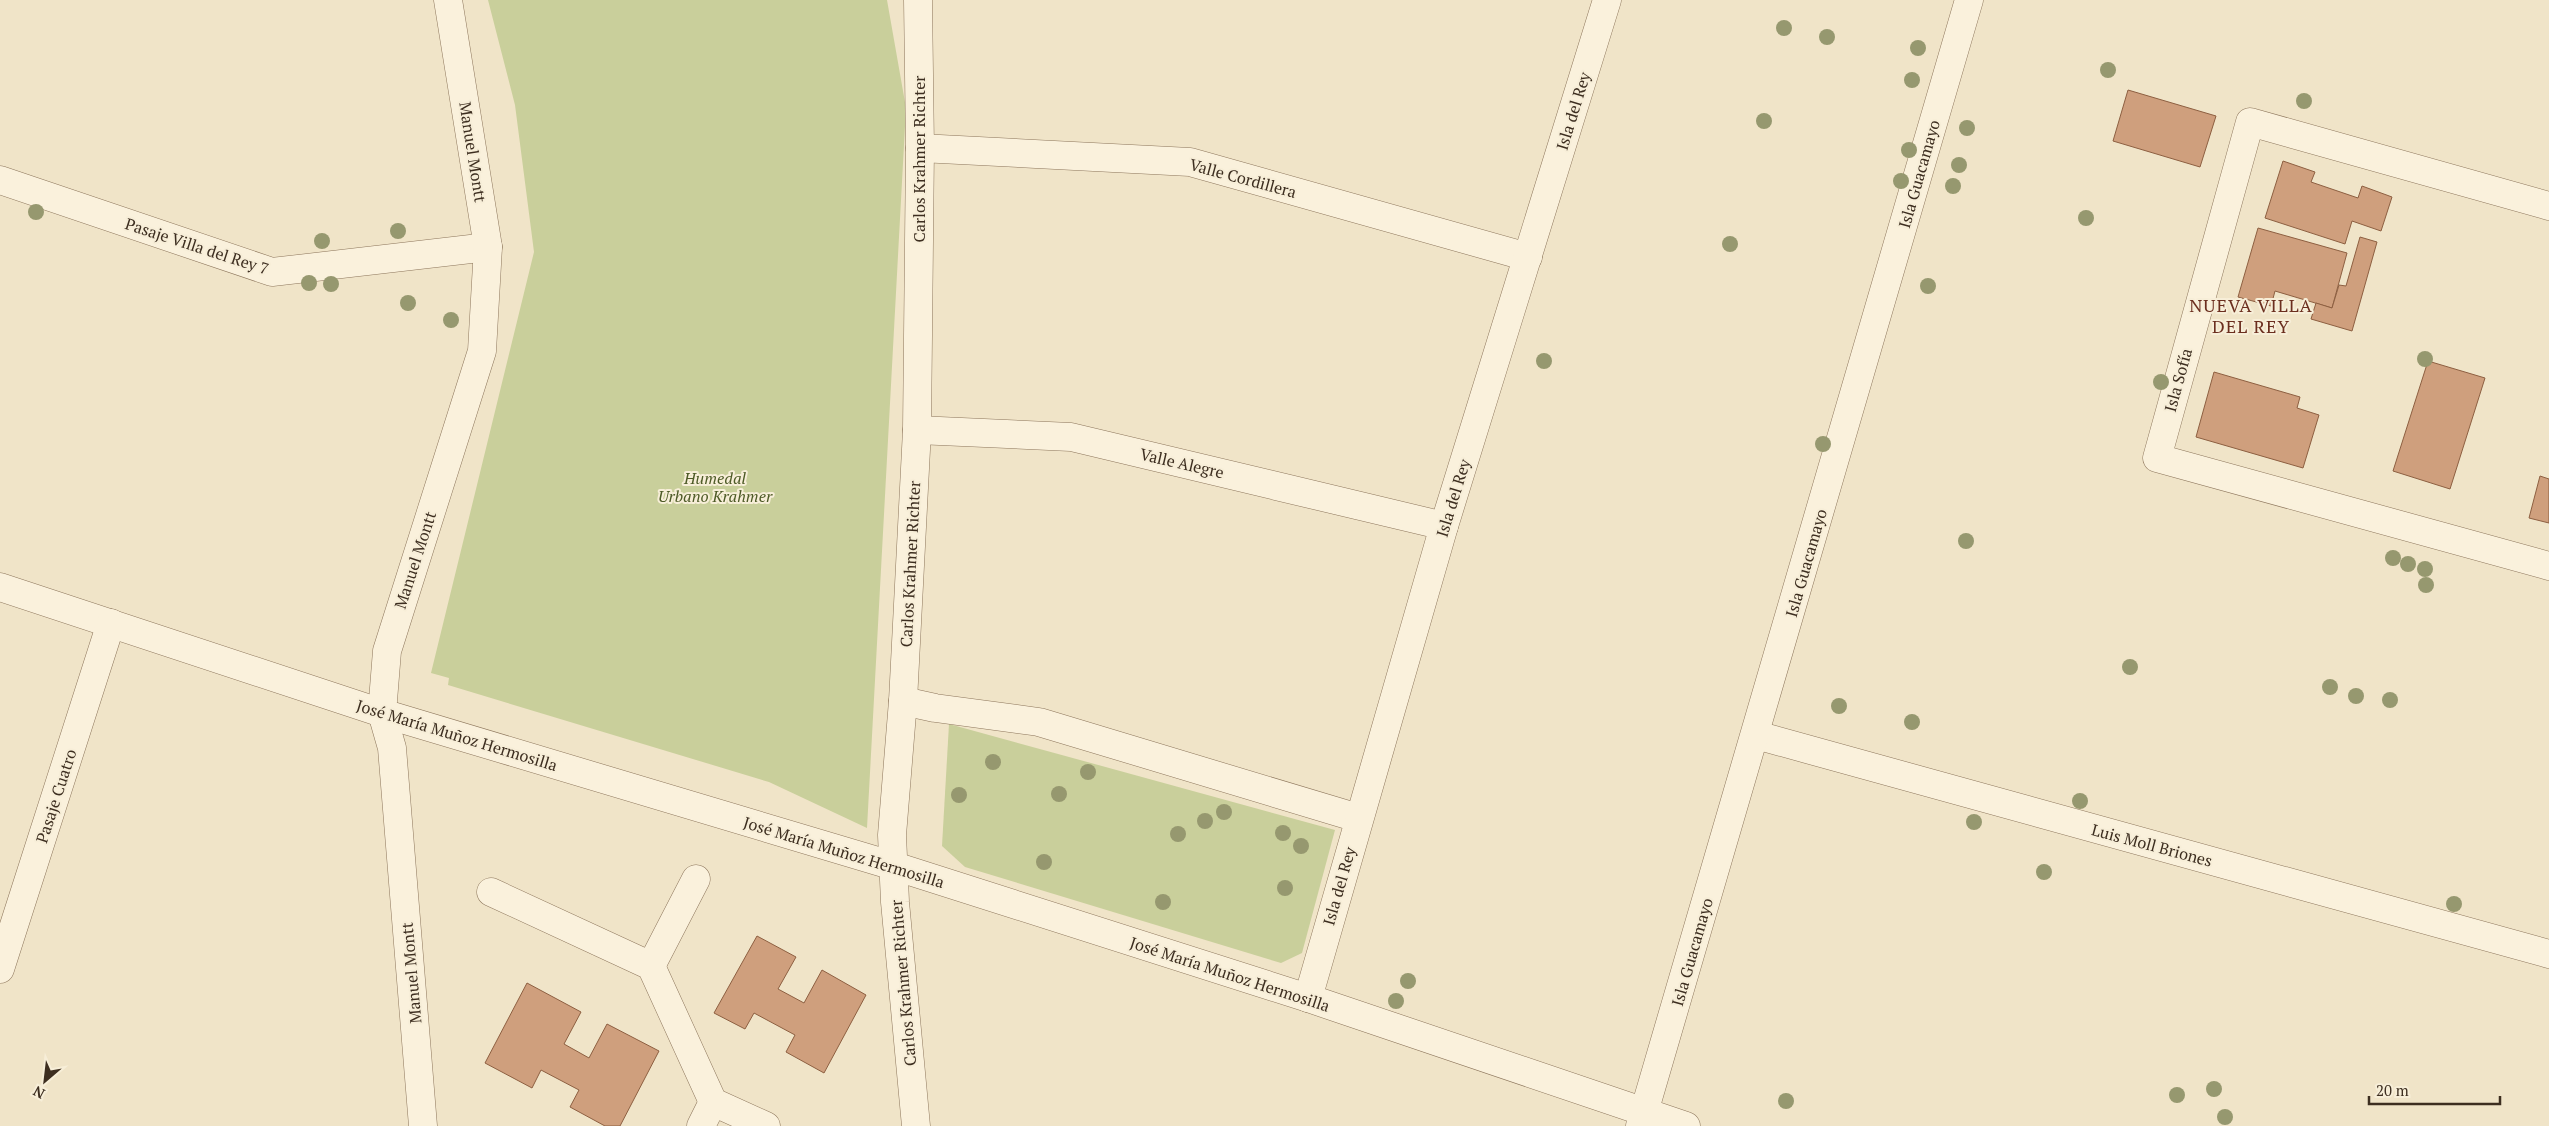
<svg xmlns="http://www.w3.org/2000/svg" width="2549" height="1126" font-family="'PT Serif',serif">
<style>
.green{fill:#c9cf9b}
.building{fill:#cf9f7d;stroke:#8d5f41}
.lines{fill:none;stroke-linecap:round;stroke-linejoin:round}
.minor-casing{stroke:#8d765c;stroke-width:29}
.minor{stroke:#faf1dc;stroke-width:28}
.tree{fill:#96986f}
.labels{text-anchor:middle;stroke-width:4;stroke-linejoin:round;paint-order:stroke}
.street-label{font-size:16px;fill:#3d2e20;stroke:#f7eed8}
.park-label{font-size:16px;font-style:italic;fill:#4d5a26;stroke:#f7eed8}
.neighbourhood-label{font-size:18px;letter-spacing:1px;fill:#6b2e1e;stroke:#f7eed8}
</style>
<rect width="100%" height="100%" fill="#f0e4c8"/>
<g class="green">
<polygon points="488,0 887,0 906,108 867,828 769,782 448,685 449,678 431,673 534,252 515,105"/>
<polygon points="949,724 1335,830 1302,953 1281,963 965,867 942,846"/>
</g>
<g class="building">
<polygon points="2128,90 2216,116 2200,167 2113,141"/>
<polygon points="2283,161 2315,172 2311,182 2358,198 2362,186 2392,197 2381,231 2352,221 2345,244 2265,218"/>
<polygon points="2258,228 2347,253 2332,308 2275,291 2271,306 2238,297"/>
<polygon points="2360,237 2377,242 2352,331 2311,319 2316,303 2332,308 2339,285 2346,286"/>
<polygon points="2428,361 2485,378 2450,489 2393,471"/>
<polygon points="2214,372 2300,397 2297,408 2319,415 2303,468 2196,437"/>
<polygon points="2540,476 2549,479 2549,523 2529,518"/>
<polygon points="757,936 796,957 778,989 804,1003 822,970 866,995 824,1073 786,1052 795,1035 754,1013 745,1029 714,1013"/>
<polygon points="527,983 581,1012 564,1044 589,1058 607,1024 659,1051 620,1126 605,1126 570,1107 579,1090 541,1070 532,1088 485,1063"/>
</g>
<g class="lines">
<g class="minor-casing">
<g id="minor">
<polyline points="920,148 1190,162 1528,257"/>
<polyline points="0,180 272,272 488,247"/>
<polyline points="2549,206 2250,122 2157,458 2549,566"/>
<polyline points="917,430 1071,437 1444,526"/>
<polyline points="0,587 382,713 894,866 1308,998 1686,1126"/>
<polyline points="903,701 935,708 1039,722 1358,818"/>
<polyline points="1756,735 2549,954"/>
<polyline points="491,892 651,966 713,1102 766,1126"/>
<polyline points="651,966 696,879"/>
<polyline points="0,969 111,623"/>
<polyline points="1308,998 1444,526 1607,0"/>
<polyline points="423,1126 392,748 382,713 387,651 482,351 488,247 448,0"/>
<polyline points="701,1126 713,1102"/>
<polyline points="916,1126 895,902 892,835 903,701 917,430 920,148 918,0"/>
<polyline points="1640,1126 1969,0"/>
</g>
</g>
<use href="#minor" class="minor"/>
</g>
<g class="tree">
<circle cx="1784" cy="28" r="8"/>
<circle cx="1827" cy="37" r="8"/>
<circle cx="1918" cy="48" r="8"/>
<circle cx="2108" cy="70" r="8"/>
<circle cx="1912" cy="80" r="8"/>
<circle cx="2304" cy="101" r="8"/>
<circle cx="1764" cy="121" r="8"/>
<circle cx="1967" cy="128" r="8"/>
<circle cx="1909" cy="150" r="8"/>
<circle cx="1959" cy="165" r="8"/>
<circle cx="1901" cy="181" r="8"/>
<circle cx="1953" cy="186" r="8"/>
<circle cx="36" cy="212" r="8"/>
<circle cx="2086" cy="218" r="8"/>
<circle cx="398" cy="231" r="8"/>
<circle cx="322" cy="241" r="8"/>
<circle cx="1730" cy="244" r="8"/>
<circle cx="309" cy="283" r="8"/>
<circle cx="331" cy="284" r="8"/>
<circle cx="1928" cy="286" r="8"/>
<circle cx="408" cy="303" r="8"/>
<circle cx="451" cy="320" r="8"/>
<circle cx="2425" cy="359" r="8"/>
<circle cx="1544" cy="361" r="8"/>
<circle cx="2161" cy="382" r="8"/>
<circle cx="1823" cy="444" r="8"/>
<circle cx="1966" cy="541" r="8"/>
<circle cx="2393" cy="558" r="8"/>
<circle cx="2408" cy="564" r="8"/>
<circle cx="2425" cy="569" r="8"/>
<circle cx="2426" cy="585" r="8"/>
<circle cx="2130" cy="667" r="8"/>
<circle cx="2330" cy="687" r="8"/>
<circle cx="2356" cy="696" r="8"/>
<circle cx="2390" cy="700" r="8"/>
<circle cx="1839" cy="706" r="8"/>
<circle cx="1912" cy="722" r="8"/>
<circle cx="993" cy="762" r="8"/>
<circle cx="1088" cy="772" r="8"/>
<circle cx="1059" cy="794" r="8"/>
<circle cx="959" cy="795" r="8"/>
<circle cx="2080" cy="801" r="8"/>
<circle cx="1224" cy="812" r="8"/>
<circle cx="1205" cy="821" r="8"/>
<circle cx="1974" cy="822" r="8"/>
<circle cx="1283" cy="833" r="8"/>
<circle cx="1178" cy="834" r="8"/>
<circle cx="1301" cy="846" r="8"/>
<circle cx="1044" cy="862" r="8"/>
<circle cx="2044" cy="872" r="8"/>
<circle cx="1285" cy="888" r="8"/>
<circle cx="1163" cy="902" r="8"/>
<circle cx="2454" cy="904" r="8"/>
<circle cx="1408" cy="981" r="8"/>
<circle cx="1396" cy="1001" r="8"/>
<circle cx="2214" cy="1089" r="8"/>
<circle cx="2177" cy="1095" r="8"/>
<circle cx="1786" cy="1101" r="8"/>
<circle cx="2225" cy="1117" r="8"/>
</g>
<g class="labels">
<g class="street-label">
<text transform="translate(1573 111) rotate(-73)" y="6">Isla del Rey</text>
<text transform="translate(473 152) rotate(81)" y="6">Manuel Montt</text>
<text transform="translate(919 159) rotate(-90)" y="6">Carlos Krahmer Richter</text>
<text transform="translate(1919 174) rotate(-74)" y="6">Isla Guacamayo</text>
<text transform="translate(1243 178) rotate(15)" y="6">Valle Cordillera</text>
<text transform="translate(197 246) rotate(18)" y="6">Pasaje Villa del Rey 7</text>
<text transform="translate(2178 380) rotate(-75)" y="6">Isla Sofía</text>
<text transform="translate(1182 463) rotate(13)" y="6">Valle Alegre</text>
<text transform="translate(1453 498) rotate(-73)" y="6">Isla del Rey</text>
<text transform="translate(415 560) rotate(-72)" y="6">Manuel Montt</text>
<text transform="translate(1806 563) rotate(-74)" y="6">Isla Guacamayo</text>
<text transform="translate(910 564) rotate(-87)" y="6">Carlos Krahmer Richter</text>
<text transform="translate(457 735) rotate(17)" y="6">José María Muñoz Hermosilla</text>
<text transform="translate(56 796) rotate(-72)" y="6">Pasaje Cuatro</text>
<text transform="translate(2152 845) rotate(15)" y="6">Luis Moll Briones</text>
<text transform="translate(844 852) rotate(17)" y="6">José María Muñoz Hermosilla</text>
<text transform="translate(1339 886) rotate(-74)" y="6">Isla del Rey</text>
<text transform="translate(1692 952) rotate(-74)" y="6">Isla Guacamayo</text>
<text transform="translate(411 973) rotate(-95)" y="6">Manuel Montt</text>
<text transform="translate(1230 974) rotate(18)" y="6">José María Muñoz Hermosilla</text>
<text transform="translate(903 983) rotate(-95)" y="6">Carlos Krahmer Richter</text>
</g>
<g class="park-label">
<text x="715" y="484">Humedal<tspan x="715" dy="18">Urbano Krahmer</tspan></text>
</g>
<g class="neighbourhood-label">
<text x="2251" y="312">NUEVA VILLA<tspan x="2251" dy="21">DEL REY</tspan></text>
</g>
</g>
<g transform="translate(45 1081) rotate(208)" stroke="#f7eed8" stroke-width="4" paint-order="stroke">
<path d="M0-4L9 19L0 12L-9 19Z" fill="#3d2e20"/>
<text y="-8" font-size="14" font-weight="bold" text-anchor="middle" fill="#3d2e20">N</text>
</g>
<path d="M2369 1096v8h131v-8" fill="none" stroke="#3d2e20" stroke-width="2.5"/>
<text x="2376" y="1096" font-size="15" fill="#3d2e20" stroke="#f7eed8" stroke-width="4" paint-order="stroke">20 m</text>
</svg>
